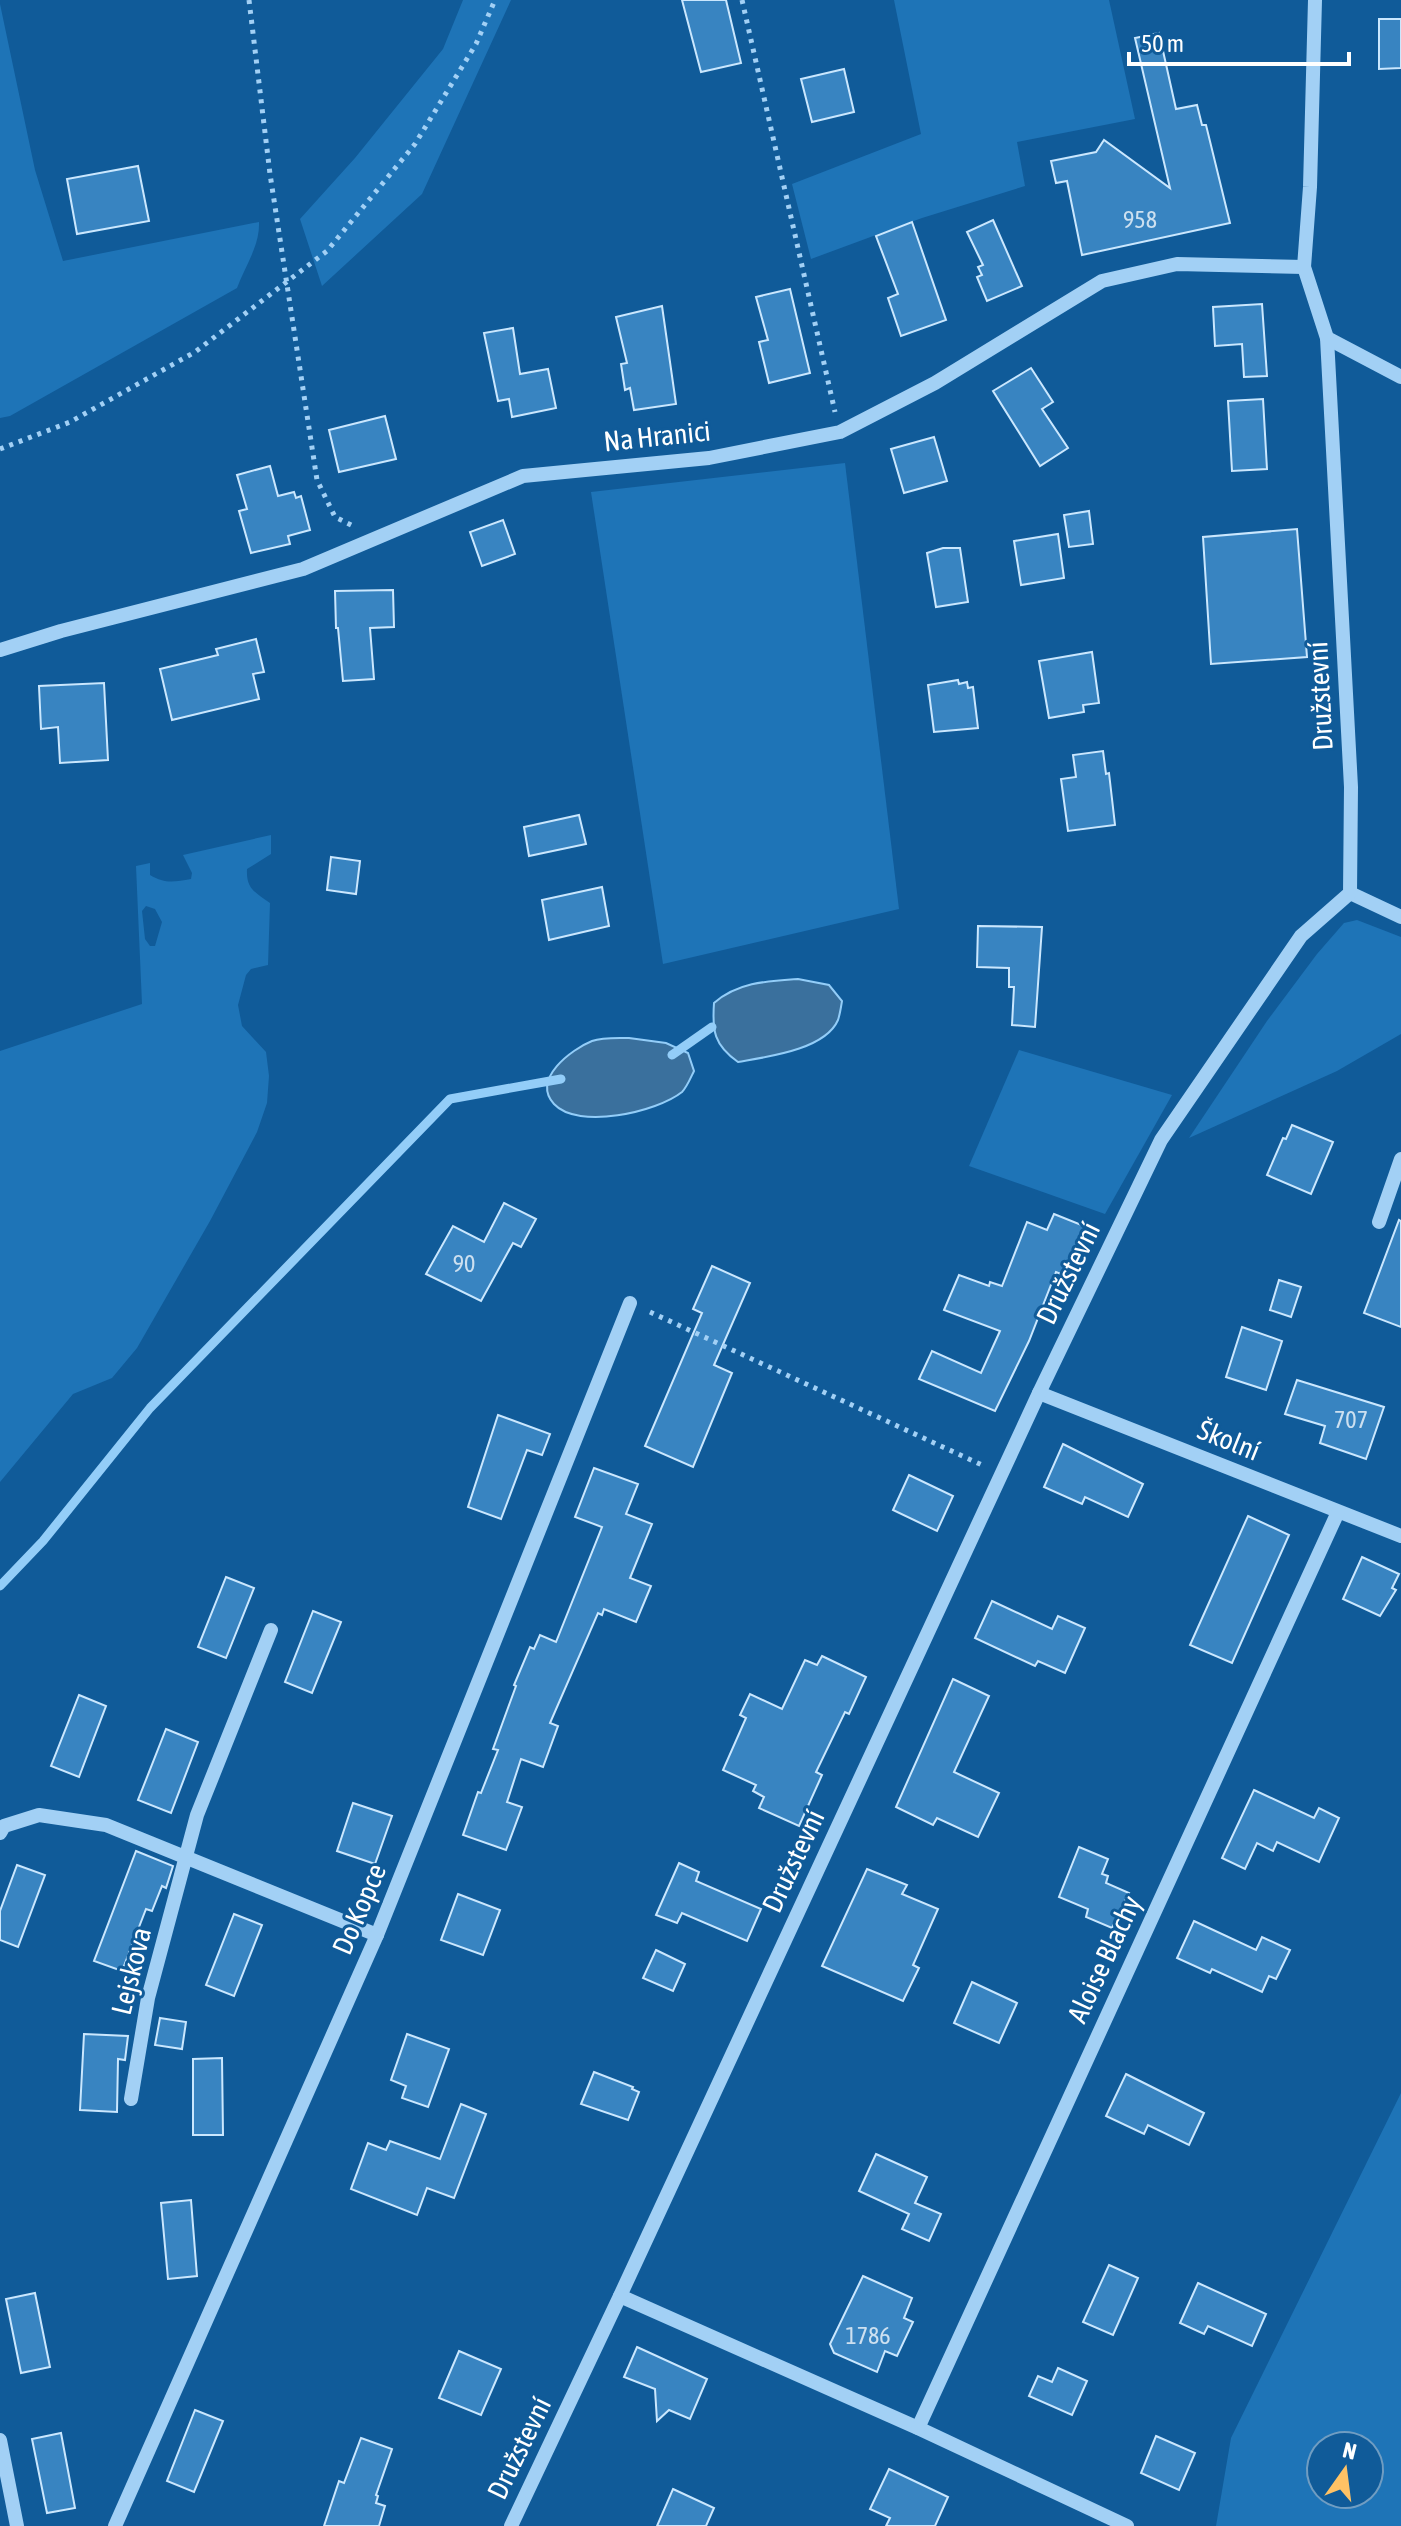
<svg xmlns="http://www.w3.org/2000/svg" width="1401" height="2526" font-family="'Asap Condensed',sans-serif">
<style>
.green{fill:#1e74b7;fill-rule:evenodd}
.water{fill:#3a709d;stroke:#93cdf8;stroke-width:2}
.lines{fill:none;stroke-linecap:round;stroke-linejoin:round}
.stream{stroke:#93cdf8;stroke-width:9}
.building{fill:#3884c1;stroke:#cae7fe;stroke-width:2}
.path{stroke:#a2d0f5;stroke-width:5;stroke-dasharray:4 6;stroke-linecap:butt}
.minor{stroke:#a2d0f5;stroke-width:14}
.labels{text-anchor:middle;stroke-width:6;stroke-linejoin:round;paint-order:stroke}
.number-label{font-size:24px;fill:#cde0f0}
.street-label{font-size:28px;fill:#fff;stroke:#105b99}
</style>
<rect width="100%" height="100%" fill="#105b99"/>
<g class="green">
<polygon points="463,0 511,0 422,194 322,286 300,219 355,158 443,49"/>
<polygon points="894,0 1109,0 1135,119 1017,142 1025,186 922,218 811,259 792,184 921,134"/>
<path d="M0 4 35 170 63 261 259 222C260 246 245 266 237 288L10 416 0 418Z"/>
<polygon points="845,463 899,909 663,964 591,492"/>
<path d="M271 835V854L247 869C246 889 255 892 270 903L268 965 251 969 246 975 238 1005 242 1026 266 1052 269 1076 267 1103 257 1132 210 1221 137 1348 112 1378 73 1394 0 1482V1051L142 1004 136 866 150 863V875C165 884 174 882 191 879L192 873 183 855ZM146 906 155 909 162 922 155 946H150L145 939 142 911Z"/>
<polygon points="1357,920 1401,937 1401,1034 1337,1071 1189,1138 1267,1021 1317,954 1344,923"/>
<polygon points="1019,1050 1172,1095 1105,1214 969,1166"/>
<path d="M1401 2093V2526H1216L1231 2438ZM1321 2446H1369V2494H1321Z"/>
</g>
<g class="water">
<path d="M798 979 829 985 842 1001C841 1007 840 1014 838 1020 825 1050 766 1057 738 1062 714 1045 712 1031 714 1003 738 982 768 981 798 979Z"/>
<path d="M629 1038 666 1043 688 1053 694 1071C691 1077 687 1087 682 1092 657 1112 578 1130 554 1104 531 1079 572 1049 592 1041 603 1037 618 1038 629 1038Z"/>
</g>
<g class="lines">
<g class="stream">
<polyline points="672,1055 712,1027"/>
<polyline points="0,1586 43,1541 150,1408 450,1099 561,1079"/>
</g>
</g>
<g class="building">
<polygon points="682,0 726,0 741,63 701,72"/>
<polygon points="1379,19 1401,19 1401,68 1379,69"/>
<polygon points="1159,33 1176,109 1197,105 1202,125 1206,125 1230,223 1082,255 1067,181 1056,183 1051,161 1096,152 1104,140 1170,188 1135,38"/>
<polygon points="844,69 854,112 812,122 801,79"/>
<polygon points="138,166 149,221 77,234 67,179"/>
<polygon points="993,220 1022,286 987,301 977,277 982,275 978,267 983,265 967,232"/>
<polygon points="912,222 946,320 901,336 888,298 898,294 876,236"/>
<polygon points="790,289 810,373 769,383 759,342 768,340 756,297"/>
<polygon points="1262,304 1267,376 1244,377 1242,344 1215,346 1213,307"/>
<polygon points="662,306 676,404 634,410 630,388 625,390 621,364 627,363 616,317"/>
<polygon points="513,328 520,374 548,369 556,408 512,417 509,399 498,401 484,333"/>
<polygon points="1031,368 1053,402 1042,409 1068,448 1040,466 993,391"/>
<polygon points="1263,399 1267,469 1232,471 1228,401"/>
<polygon points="385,416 396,459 339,472 329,430"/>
<polygon points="934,437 947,481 904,493 891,449"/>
<polygon points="270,466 278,496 294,492 296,498 301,496 310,530 288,536 290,544 251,553 239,511 247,509 237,475"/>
<polygon points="1089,511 1093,544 1069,547 1064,515"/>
<polygon points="503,520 515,554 482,566 470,532"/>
<polygon points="1297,529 1307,657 1211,664 1203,537"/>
<polygon points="1058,534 1064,578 1021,585 1014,541"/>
<polygon points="943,548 960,548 968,602 936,607 927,553"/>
<polygon points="393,590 394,627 370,628 374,679 343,681 338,628 336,628 335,591"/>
<polygon points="256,639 264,672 253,674 259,699 172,720 160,669 218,655 216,649"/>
<polygon points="1092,652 1099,703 1083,705 1084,712 1049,718 1039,661"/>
<polygon points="958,680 959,684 967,682 968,688 973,687 978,728 934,732 928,685"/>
<polygon points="104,683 108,760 60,763 58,727 41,729 39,686"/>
<polygon points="1103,751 1106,774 1109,773 1115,825 1068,831 1061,779 1076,777 1073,755"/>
<polygon points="579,815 586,844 529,856 524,827"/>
<polygon points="331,857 360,861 356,894 327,890"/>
<polygon points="602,887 609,926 549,940 542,900"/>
<polygon points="978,926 1042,927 1035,1027 1012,1025 1014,987 1009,987 1009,968 977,967"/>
<polygon points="1292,1125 1333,1142 1311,1194 1267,1175 1283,1138 1286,1139"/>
<polygon points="504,1203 536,1219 521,1247 513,1243 481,1301 426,1274 453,1226 484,1242"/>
<polygon points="1054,1214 1089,1228 1069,1277 1056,1272 1029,1341 995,1411 919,1379 932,1351 981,1373 1000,1331 944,1310 959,1275 989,1286 990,1282 1002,1286 1027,1222 1047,1230"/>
<polygon points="1399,1220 1401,1221 1401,1327 1364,1313"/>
<polygon points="712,1266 750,1283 714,1365 732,1373 693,1467 645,1446 702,1313 693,1309"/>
<polygon points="1279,1280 1301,1287 1291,1317 1270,1310"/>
<polygon points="1242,1327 1282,1341 1266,1390 1226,1377"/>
<polygon points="1297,1380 1384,1407 1366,1459 1320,1443 1325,1426 1285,1414"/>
<polygon points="498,1415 550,1434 542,1455 527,1450 501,1519 468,1507"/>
<polygon points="1063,1444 1143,1484 1128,1517 1085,1497 1082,1504 1044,1487"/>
<polygon points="594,1468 638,1484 626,1514 652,1524 630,1578 651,1586 636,1622 604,1609 602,1615 598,1613 550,1723 558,1726 543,1767 521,1759 507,1802 522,1807 506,1850 463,1835 478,1792 481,1793 498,1750 493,1749 516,1686 514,1685 530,1647 534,1649 540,1635 556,1642 602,1527 575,1517"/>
<polygon points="909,1475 953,1496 937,1531 893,1510"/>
<polygon points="1248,1516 1289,1535 1232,1663 1190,1645"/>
<polygon points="1362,1557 1399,1574 1392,1588 1396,1590 1380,1616 1343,1599"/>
<polygon points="226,1577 254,1588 226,1658 198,1647"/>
<polygon points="992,1601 1052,1629 1058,1616 1085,1628 1065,1673 1038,1661 1035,1666 975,1638"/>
<polygon points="313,1611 341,1622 312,1693 285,1682"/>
<polygon points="822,1656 866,1677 849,1714 845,1712 816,1772 822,1775 799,1826 759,1808 764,1797 753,1791 756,1785 723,1770 746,1718 740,1715 750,1694 782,1709 805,1660 817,1665"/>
<polygon points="953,1679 989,1696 954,1772 999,1793 978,1837 937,1818 933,1825 896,1807"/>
<polygon points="79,1695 106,1706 79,1777 51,1766"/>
<polygon points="166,1729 198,1742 171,1813 138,1800"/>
<polygon points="1254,1790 1314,1818 1319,1808 1339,1818 1319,1862 1277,1842 1273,1851 1257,1843 1245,1869 1222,1858"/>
<polygon points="353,1803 392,1816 375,1864 337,1851"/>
<polygon points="1079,1847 1108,1859 1102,1874 1108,1876 1106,1883 1129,1893 1112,1928 1086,1917 1088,1909 1059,1897"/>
<polygon points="136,1851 173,1866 166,1888 162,1886 152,1911 146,1909 122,1971 94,1961"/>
<polygon points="679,1863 699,1872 696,1881 761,1909 747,1941 682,1913 677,1923 656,1915"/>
<polygon points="17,1865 45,1875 18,1947 0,1940 0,1911"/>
<polygon points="867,1869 907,1885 902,1894 938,1909 913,1965 919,1968 903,2001 822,1966"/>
<polygon points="458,1894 500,1910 483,1955 441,1940"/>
<polygon points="234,1914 262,1925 234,1996 206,1985"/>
<polygon points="1194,1921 1256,1950 1262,1937 1290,1950 1276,1979 1269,1976 1262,1992 1212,1969 1210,1973 1177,1958"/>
<polygon points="656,1950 685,1964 673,1991 643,1978"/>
<polygon points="972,1982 1017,2003 999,2043 954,2023"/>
<polygon points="160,2018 186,2022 182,2049 155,2045"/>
<polygon points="84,2034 128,2036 125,2060 118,2059 117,2112 80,2110"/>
<polygon points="407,2034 449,2049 428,2107 402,2098 406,2086 391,2080"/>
<polygon points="222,2058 223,2135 193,2135 193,2059"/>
<polygon points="594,2072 633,2087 632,2089 639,2092 628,2120 581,2104"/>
<polygon points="1126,2074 1204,2113 1189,2145 1148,2125 1144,2134 1106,2116"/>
<polygon points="461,2104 486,2114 454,2198 427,2188 417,2215 351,2189 368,2143 386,2150 390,2141 440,2159"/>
<polygon points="876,2154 927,2177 915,2203 941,2214 929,2241 902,2229 909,2214 859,2191"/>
<polygon points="191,2200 197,2276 168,2279 161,2203"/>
<polygon points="1109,2265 1138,2278 1113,2335 1083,2322"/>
<polygon points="863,2276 912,2298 904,2318 913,2322 897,2356 885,2351 877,2372 834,2353 830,2344"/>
<polygon points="1198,2283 1266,2314 1252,2346 1208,2326 1204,2334 1180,2323"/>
<polygon points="35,2293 50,2367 21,2373 6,2299"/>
<polygon points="637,2347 707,2379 690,2419 669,2410 657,2421 655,2389 624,2377"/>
<polygon points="459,2351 501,2369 481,2415 439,2398"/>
<polygon points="1058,2368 1087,2381 1072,2415 1029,2396 1038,2376 1052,2382"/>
<polygon points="195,2410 223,2421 194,2492 167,2481"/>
<polygon points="61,2433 75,2508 47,2513 32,2439"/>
<polygon points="1156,2436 1195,2453 1179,2490 1141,2473"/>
<polygon points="361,2438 392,2449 376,2495 378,2496 376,2503 385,2506 379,2526 324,2526 339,2481 344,2483"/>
<polygon points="889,2469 948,2497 935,2526 886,2526 890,2518 870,2509"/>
<polygon points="673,2489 714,2508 706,2526 657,2526"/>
</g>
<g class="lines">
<g class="path">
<polyline points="249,0 270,174 317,480 335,517 353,526"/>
<polyline points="742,0 835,412"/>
<polyline points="0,449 70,422 195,352 327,251 415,144 476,44 495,0"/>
<polyline points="650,1312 982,1465"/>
</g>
<g class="minor">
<polyline points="1327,338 1401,377"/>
<polyline points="0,650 61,631 303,569 523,476 709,458 840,432 935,383 1102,281 1177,264 1304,267"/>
<polyline points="1350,893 1401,917"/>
<polyline points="1379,1222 1401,1159"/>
<polyline points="1039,1393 1401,1536"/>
<polyline points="0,1833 4,1826 39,1815 106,1825 377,1935"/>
<polyline points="131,2099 148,1998 197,1815 271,1630"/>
<polyline points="620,2296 918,2428 1127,2526"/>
<polyline points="918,2428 1338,1512"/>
<polyline points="0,2440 17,2526"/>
<polyline points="115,2526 377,1935 630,1303"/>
<polyline points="511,2526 620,2296 1039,1393 1161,1140 1301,936 1350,893 1351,787 1327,338 1304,267 1310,187 1315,0"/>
</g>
</g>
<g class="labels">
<g class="number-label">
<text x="1140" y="228">958</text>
<text x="464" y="1272">90</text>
<text x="1351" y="1428">707</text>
<text x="868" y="2344">1786</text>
</g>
<g class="street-label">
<text transform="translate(657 436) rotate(-6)" y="10">Na Hranici</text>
<text transform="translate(1320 696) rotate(-93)" y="10">Družstevní</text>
<text transform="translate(1068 1273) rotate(-64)" y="10">Družstevní</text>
<text transform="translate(1229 1440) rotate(22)" y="10">Školní</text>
<text transform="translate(793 1861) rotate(-65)" y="10">Družstevní</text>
<text transform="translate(359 1909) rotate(-67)" y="10">Do Kopce</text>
<text transform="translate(1104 1959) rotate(-65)" y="10">Aloise Blachy</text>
<text transform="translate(131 1971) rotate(-76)" y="10">Lejskova</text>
<text transform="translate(519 2448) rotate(-64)" y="10">Družstevní</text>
</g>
</g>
<g transform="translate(1345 2470) rotate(14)"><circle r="38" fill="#105b99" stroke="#709dc2" stroke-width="2"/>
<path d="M0-6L14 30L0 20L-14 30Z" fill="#ffc265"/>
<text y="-12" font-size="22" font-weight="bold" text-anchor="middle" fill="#ffffff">N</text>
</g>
<path d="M1129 52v12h220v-12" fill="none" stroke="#ffffff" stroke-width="4"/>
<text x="1141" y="52" font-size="24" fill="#ffffff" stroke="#105b99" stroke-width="6" paint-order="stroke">50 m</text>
</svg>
